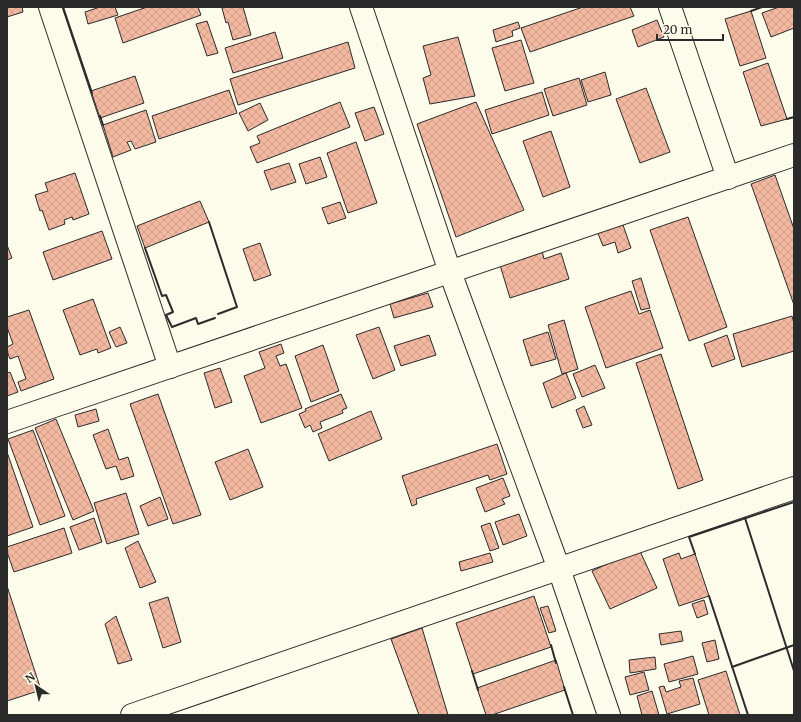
<svg xmlns="http://www.w3.org/2000/svg" width="801" height="722" font-family="Merriweather,serif">
<style>
.building{fill:url(#building-cross-hatch);stroke:#2b2b2b}
.lines{fill:none;stroke-linecap:round;stroke-linejoin:round}
.minor-casing{stroke:#2b2b2b;stroke-width:24}
.minor{stroke:#fdfbea;stroke-width:22}
.wall{stroke:#2b2b2b;stroke-width:2}
</style>
<defs>
<pattern id="building-cross-hatch" width="8" height="8" patternUnits="userSpaceOnUse"><rect width="8" height="8" fill="#f2b8a0"/><path d="M0 0l8 8M0 8l8-8" fill="none" stroke="#d09e8a"/></pattern>
</defs>
<rect width="100%" height="100%" fill="#fdfbea"/>
<g class="building">
<polygon points="7,7 22,7 23,12 7,17"/>
<polygon points="100,7 115,7 118,15 88,24 85,12"/>
<polygon points="147,7 198,7 201,15 123,43 115,18"/>
<polygon points="225,7 243,7 251,35 233,40 228,22 226,23 222,8"/>
<polygon points="583,7 630,7 634,16 530,52 521,28"/>
<polygon points="779,7 794,7 794,28 771,37 762,13"/>
<polygon points="751,11 766,58 740,66 725,19"/>
<polygon points="657,20 664,37 638,47 632,30"/>
<polygon points="207,21 218,53 207,56 196,24"/>
<polygon points="518,22 520,28 512,31 513,36 496,42 493,30"/>
<polygon points="275,32 283,58 233,73 225,48"/>
<polygon points="458,37 475,96 430,104 423,78 431,75 423,46"/>
<polygon points="521,40 534,83 505,91 492,48"/>
<polygon points="348,42 355,68 238,105 230,79"/>
<polygon points="768,63 787,119 761,126 743,72"/>
<polygon points="605,72 611,95 588,102 581,80"/>
<polygon points="135,76 144,103 100,118 91,91"/>
<polygon points="579,78 587,105 553,116 544,89"/>
<polygon points="646,88 670,152 640,163 616,99"/>
<polygon points="229,90 237,113 159,139 152,116"/>
<polygon points="542,92 549,115 492,134 485,110"/>
<polygon points="340,102 350,127 257,163 250,147 260,143 257,136"/>
<polygon points="476,102 524,210 456,237 417,124"/>
<polygon points="260,103 268,120 248,131 239,113"/>
<polygon points="374,107 384,134 365,141 355,113"/>
<polygon points="146,110 156,142 135,149 131,141 127,142 131,150 113,157 103,125"/>
<polygon points="551,131 570,187 543,197 523,141"/>
<polygon points="356,142 377,203 348,213 327,153"/>
<polygon points="320,157 327,177 306,184 299,164"/>
<polygon points="289,163 296,182 271,190 264,171"/>
<polygon points="75,173 89,214 73,220 72,217 64,220 65,224 49,230 42,210 40,211 35,195 48,191 45,183"/>
<polygon points="775,175 794,229 794,305 751,184"/>
<polygon points="200,201 209,222 145,248 137,226"/>
<polygon points="340,202 346,218 328,224 322,208"/>
<polygon points="688,217 727,327 689,341 650,230"/>
<polygon points="622,222 631,248 618,253 615,242 603,246 597,231"/>
<polygon points="102,231 112,259 53,280 43,252"/>
<polygon points="260,243 271,275 254,281 243,249"/>
<polygon points="7,245 12,258 7,260"/>
<polygon points="542,251 544,259 561,253 569,279 510,298 500,265"/>
<polygon points="641,278 650,308 641,310 632,281"/>
<polygon points="631,291 639,314 650,310 663,348 606,368 585,307"/>
<polygon points="428,293 433,307 394,318 390,304"/>
<polygon points="93,299 111,348 98,353 97,349 80,355 63,310"/>
<polygon points="29,310 54,379 21,391 18,382 26,379 18,356 10,359 7,351 7,347 13,344 7,327 7,317"/>
<polygon points="792,316 794,323 794,351 742,367 733,334"/>
<polygon points="564,320 578,369 562,374 548,325"/>
<polygon points="120,327 127,343 116,347 109,332"/>
<polygon points="379,327 395,370 373,379 356,335"/>
<polygon points="548,332 556,359 531,366 523,340"/>
<polygon points="429,335 436,355 401,366 394,346"/>
<polygon points="727,335 735,359 712,367 704,344"/>
<polygon points="281,344 284,353 276,356 280,366 286,364 302,408 261,423 244,376 265,368 259,352"/>
<polygon points="323,345 339,391 311,402 295,356"/>
<polygon points="661,354 703,480 678,489 636,363"/>
<polygon points="595,365 605,388 582,397 573,374"/>
<polygon points="220,368 232,402 215,408 204,373"/>
<polygon points="10,372 18,392 7,396 7,373"/>
<polygon points="566,373 576,398 552,408 543,383"/>
<polygon points="158,394 201,515 173,524 130,404"/>
<polygon points="341,394 347,408 342,410 343,413 320,422 322,428 313,432 310,425 305,428 299,414 306,411 305,409"/>
<polygon points="584,406 592,425 583,428 576,410"/>
<polygon points="96,409 99,421 78,427 75,415"/>
<polygon points="371,411 382,439 329,461 318,434"/>
<polygon points="56,419 94,511 73,520 35,428"/>
<polygon points="108,429 119,460 128,457 134,476 121,480 116,466 106,469 93,435"/>
<polygon points="33,430 65,516 40,525 8,439"/>
<polygon points="497,444 507,474 490,480 488,475 416,499 417,504 412,506 402,476"/>
<polygon points="248,449 263,487 230,500 215,462"/>
<polygon points="7,452 33,527 7,536"/>
<polygon points="503,478 510,496 502,499 505,504 485,512 476,488"/>
<polygon points="126,493 139,534 107,544 94,503"/>
<polygon points="160,497 168,519 148,526 140,506"/>
<polygon points="519,514 527,536 503,545 495,522"/>
<polygon points="94,518 102,542 79,550 70,527"/>
<polygon points="490,523 499,548 490,551 481,526"/>
<polygon points="64,528 72,553 14,572 7,552 7,547"/>
<polygon points="138,541 156,582 140,588 125,548"/>
<polygon points="639,549 657,588 610,609 592,571"/>
<polygon points="490,553 493,562 461,571 459,562"/>
<polygon points="679,553 681,559 695,554 709,596 679,606 663,559"/>
<polygon points="7,586 41,690 7,701"/>
<polygon points="534,596 551,647 473,674 456,623"/>
<polygon points="168,597 181,642 163,648 149,603"/>
<polygon points="704,600 708,614 697,618 692,604"/>
<polygon points="548,606 556,631 549,633 540,608"/>
<polygon points="116,616 132,660 118,664 105,624"/>
<polygon points="422,628 448,715 419,715 391,639"/>
<polygon points="681,631 683,641 661,645 659,634"/>
<polygon points="715,640 719,659 707,662 702,643"/>
<polygon points="693,656 698,674 669,682 664,664"/>
<polygon points="655,657 656,669 630,673 629,660"/>
<polygon points="556,660 565,690 492,715 486,715 477,688"/>
<polygon points="726,671 740,715 709,715 698,680"/>
<polygon points="644,672 649,690 630,695 625,677"/>
<polygon points="693,678 700,704 667,714 659,687 664,686 666,692 681,687 679,681"/>
<polygon points="652,691 659,715 642,715 637,696"/>
</g>
<g class="lines">
<g class="minor-casing">
<g id="minor">
<polyline points="50,7 170,367"/>
<polyline points="361,7 450,272 559,569 609,715"/>
<polyline points="670,7 728,178"/>
<polyline points="7,422 794,155"/>
<polyline points="132,715 794,488"/>
</g>
</g>
<use href="#minor" class="minor"/>
<g class="wall">
<polyline points="63,7 92,93"/>
<polyline points="751,11 762,7"/>
<polyline points="100,116 103,125"/>
<polyline points="787,119 794,117"/>
<polyline points="209,222 237,307 218,314"/>
<polyline points="145,248 162,296 166,295 173,312 166,315 172,327 196,318 198,324 215,318"/>
<polyline points="745,518 794,671"/>
<polyline points="695,554 689,537 794,502"/>
<polyline points="709,596 748,715"/>
<polyline points="551,645 556,663"/>
<polyline points="732,667 794,645"/>
<polyline points="472,671 478,690"/>
<polyline points="564,687 573,715"/>
</g>
</g>
<rect width="801" height="722" fill="none" stroke="#2b2b2b" stroke-width="16"/>
<g transform="translate(36 686) rotate(325)" stroke="#fdfbea" stroke-width="3" paint-order="stroke">
<path d="M0-3L7 15L0 10L-7 15Z" fill="#2b2b2b"/>
<text y="-6" font-size="11" font-weight="bold" text-anchor="middle" fill="#2b2b2b">N</text>
</g>
<path d="M657 34v6h66v-6" fill="none" stroke="#2b2b2b" stroke-width="2"/>
<text x="663" y="34" font-size="12" fill="#2b2b2b" stroke="#fdfbea" stroke-width="3" paint-order="stroke">20 m</text>
</svg>
